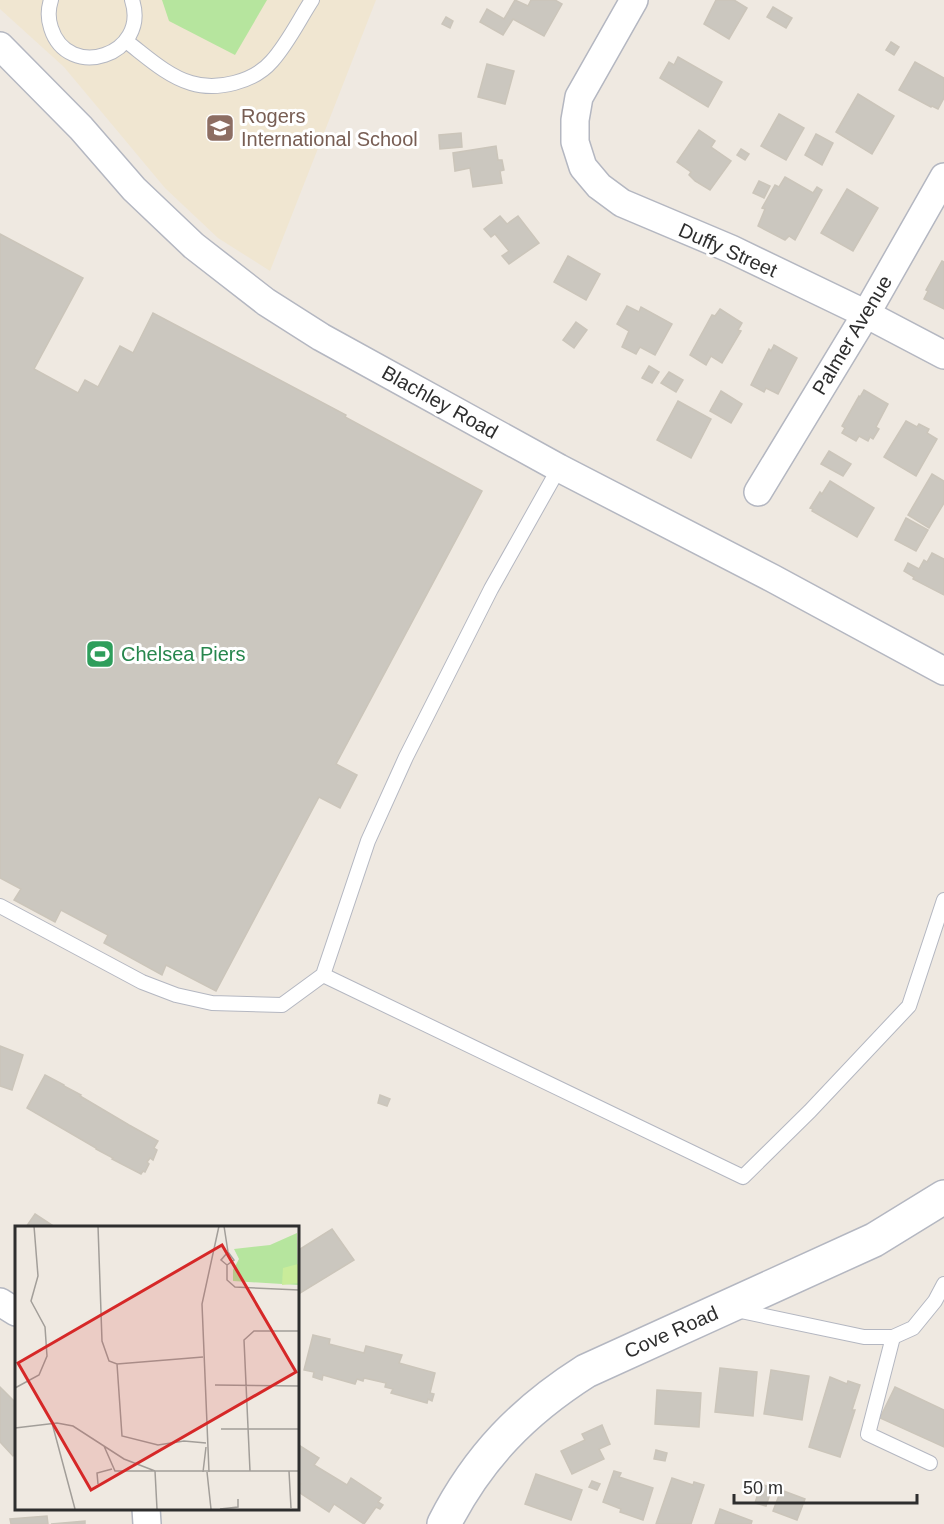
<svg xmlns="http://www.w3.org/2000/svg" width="944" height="1524" font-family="Arial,sans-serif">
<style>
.education{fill:#f0e6d1}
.green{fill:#b6e59e}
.building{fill:#cbc7bf;stroke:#cbc5ba;stroke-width:1.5}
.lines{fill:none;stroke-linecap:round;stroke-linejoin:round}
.lane-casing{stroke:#b4b7c1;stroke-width:16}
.street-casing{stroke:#b4b7c1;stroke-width:30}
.secondary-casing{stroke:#b4b7c1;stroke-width:36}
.lane{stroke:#fff;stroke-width:14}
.street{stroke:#fff;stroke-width:27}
.secondary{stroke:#fff;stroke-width:33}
.labels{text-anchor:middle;stroke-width:6;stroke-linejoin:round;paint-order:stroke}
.education-label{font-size:20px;fill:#785e54;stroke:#fff;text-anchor:start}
.street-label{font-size:20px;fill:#2e2e2e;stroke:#fff}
.leisure-label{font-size:20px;fill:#27864d;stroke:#fff;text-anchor:start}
.inset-road{fill:none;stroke:#a29e99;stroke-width:1.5}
.view{fill:#d62828;fill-opacity:0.15;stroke:#d62828;stroke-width:3}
.inset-edge{fill:none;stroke:#2e2e2e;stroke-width:3}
</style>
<rect width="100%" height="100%" fill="#efe9e1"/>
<polygon class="education" points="0,0 376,0 270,271 218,238 165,188 64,67 0,9"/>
<polygon class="green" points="162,0 267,0 235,55 169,21"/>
<g class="building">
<polygon points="515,0 528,6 531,0 555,0 562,4 544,36 513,19 503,35 480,22 487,9 504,19"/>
<polygon points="716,0 734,0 747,8 729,39 704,24"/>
<polygon points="773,7 792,18 786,28 767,17"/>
<polygon points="446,17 453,21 450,28 442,24"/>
<polygon points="891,42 899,47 894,55 886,50"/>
<polygon points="678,57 722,82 708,107 660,78 669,62 674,65"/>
<polygon points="915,62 944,78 944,98 938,109 932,106 931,107 899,90"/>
<polygon points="487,64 514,71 505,104 478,97"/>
<polygon points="858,94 894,116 872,154 836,132"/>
<polygon points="779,114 804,128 786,160 761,146"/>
<polygon points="699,130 715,141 711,147 731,161 710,190 695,181 689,175 691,172 677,162"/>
<polygon points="461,133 462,147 440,149 439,135"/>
<polygon points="816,134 833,143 822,165 805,155"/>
<polygon points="496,146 498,160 502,160 504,170 500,171 502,183 473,187 470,168 455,171 453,153"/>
<polygon points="741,149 749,154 745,160 737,155"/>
<polygon points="785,177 813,193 817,187 822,190 795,240 789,236 785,240 758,226 765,209 762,208 775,185 779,187"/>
<polygon points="759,181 770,186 764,198 753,193"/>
<polygon points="847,189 878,208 853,251 821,233"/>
<polygon points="500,216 507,224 518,216 539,243 509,264 502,256 509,251 495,234 491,237 484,229"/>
<polygon points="0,234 83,278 34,369 78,393 85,380 98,387 120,346 133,353 153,313 346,415 345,417 482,491 336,764 357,775 340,808 319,797 216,991 166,965 162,975 104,943 108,935 61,910 55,922 14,900 21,889 0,878"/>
<polygon points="568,256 600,274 586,300 554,282"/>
<polygon points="942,261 944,262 944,309 924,299 928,291 926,290"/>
<polygon points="627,306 639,312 641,307 672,324 655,355 640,347 636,354 622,347 629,331 617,324"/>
<polygon points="720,309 742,323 738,330 741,331 722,363 711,356 706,365 690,355 712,315 715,316"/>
<polygon points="576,322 587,330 574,348 563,340"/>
<polygon points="774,345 797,358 778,394 766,388 764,392 751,385 769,349 771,351"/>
<polygon points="649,366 659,372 652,383 642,378"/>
<polygon points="669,372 683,380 676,392 661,383"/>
<polygon points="864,390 888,404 876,427 879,429 873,439 870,437 868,441 859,436 856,441 842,433 845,428 842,426 859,396 860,397"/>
<polygon points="721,391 742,404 731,423 710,411"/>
<polygon points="678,401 711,419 691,458 657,440"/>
<polygon points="906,421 917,427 919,424 929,429 927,433 937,439 916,476 884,457"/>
<polygon points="829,451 851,464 843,476 821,464"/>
<polygon points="932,474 944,481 944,503 929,528 908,515"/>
<polygon points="830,481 874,508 857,537 812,511 813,509 810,508 820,492 822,494"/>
<polygon points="906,518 928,530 916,551 895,540"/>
<polygon points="932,553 944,559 944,595 913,579 914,577 904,571 908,563 919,569 924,560 927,562"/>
<polygon points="0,1046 23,1055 12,1090 0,1086"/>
<polygon points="45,1075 64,1085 64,1086 81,1095 80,1096 129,1125 158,1141 154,1148 157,1150 153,1160 150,1158 147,1162 149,1164 145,1172 143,1171 141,1174 112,1159 113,1158 96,1149 96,1148 27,1108"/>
<polygon points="380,1095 390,1099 387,1106 378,1103"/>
<polygon points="35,1214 55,1227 26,1227"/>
<polygon points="332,1229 354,1260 297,1295 297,1251"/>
<polygon points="313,1335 330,1339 329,1344 364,1353 366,1346 402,1355 399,1363 435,1373 430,1393 434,1394 432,1401 428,1399 427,1403 391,1393 393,1389 385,1387 386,1383 364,1378 363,1381 357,1379 355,1384 323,1375 322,1380 313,1377 314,1372 304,1370"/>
<polygon points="720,1368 757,1372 753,1416 715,1412"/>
<polygon points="771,1370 809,1376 802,1420 764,1414"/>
<polygon points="830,1377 847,1384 848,1381 860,1385 852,1410 855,1410 840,1457 809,1447"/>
<polygon points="0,1387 16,1403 13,1406 16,1409 14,1413 16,1415 16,1453 13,1456 0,1442"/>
<polygon points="895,1387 944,1410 944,1447 880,1418"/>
<polygon points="657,1390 701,1393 699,1427 655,1424"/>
<polygon points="602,1425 610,1444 599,1449 604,1459 572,1474 561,1451 585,1440 582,1434"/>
<polygon points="297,1444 319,1458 314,1465 347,1485 351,1478 381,1498 378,1502 383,1505 380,1509 376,1507 364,1524 334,1504 329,1512 297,1491 301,1484 297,1481"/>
<polygon points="656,1450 667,1453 665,1461 654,1459"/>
<polygon points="614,1471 621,1473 619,1477 653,1488 643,1520 620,1512 621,1509 603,1502"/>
<polygon points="536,1474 582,1490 571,1520 525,1504"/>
<polygon points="672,1478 693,1485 694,1482 704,1485 691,1524 656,1524"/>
<polygon points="592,1481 600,1484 597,1490 589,1487"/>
<polygon points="761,1484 772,1488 766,1506 755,1503"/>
<polygon points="781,1490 805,1499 797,1520 773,1511"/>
<polygon points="720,1509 752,1521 751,1524 715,1524"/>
<polygon points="47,1516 48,1524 11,1524 10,1519"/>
<polygon points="85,1521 85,1524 51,1524"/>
</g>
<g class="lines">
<g class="lane-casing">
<g id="lane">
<path d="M51 0C48 9 48 19 51 28 68 82 150 55 132 0"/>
<path d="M126 41C146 56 167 76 191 83 217 91 254 82 272 61 288 43 299 20 312 0"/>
<polyline points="0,906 142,982 176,995 212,1003 282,1005 323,975 368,841 406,757 491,589 559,468"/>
<polyline points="323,975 743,1177 810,1111 909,1006 944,900"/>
<polyline points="736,1310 864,1337 893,1337 913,1328 935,1301 944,1284"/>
<polyline points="893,1337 868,1434 930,1463"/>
</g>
</g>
<g class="street-casing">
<g id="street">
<polyline points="634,0 579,97 575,120 575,142 583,167 599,186 622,203 731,249 866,314 944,355"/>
<polyline points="0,46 81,128 134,189 194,246 266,302 321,337 559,468 772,578 944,671"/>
<polyline points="758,492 866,314 944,177"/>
<polyline points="0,1302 16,1312"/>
<polyline points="146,1508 147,1524"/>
</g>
</g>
<g class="secondary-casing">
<path id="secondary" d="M444 1524C478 1457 523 1411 586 1371L874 1240 944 1197"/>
</g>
<use href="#lane" class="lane"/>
<use href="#street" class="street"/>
<use href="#secondary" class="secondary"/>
</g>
<defs>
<g id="school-square" transform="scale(1.5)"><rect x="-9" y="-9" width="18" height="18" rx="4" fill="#8d6e63" stroke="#fff"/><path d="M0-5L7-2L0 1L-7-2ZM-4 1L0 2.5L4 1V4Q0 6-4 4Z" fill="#fff"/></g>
<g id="stadium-square" transform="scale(1.5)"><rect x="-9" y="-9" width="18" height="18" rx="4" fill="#2e9e5b" stroke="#fff"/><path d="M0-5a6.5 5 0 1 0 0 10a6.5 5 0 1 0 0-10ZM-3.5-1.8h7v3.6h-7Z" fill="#fff"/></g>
</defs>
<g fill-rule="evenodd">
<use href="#school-square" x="220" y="128"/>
<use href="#stadium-square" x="100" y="654"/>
</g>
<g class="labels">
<g class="education-label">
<text x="241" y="123">Rogers<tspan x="241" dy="23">International School</tspan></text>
</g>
<g class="street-label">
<text transform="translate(728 250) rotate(24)" y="7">Duffy Street</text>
<text transform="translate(852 335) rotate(-59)" y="7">Palmer Avenue</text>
<text transform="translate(440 402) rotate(29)" y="7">Blachley Road</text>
<text transform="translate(671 1332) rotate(-24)" y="7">Cove Road</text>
</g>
<g class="leisure-label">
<text x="121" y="661">Chelsea Piers</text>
</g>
</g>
<g transform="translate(15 1226)">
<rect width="284" height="284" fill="#efe9e1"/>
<path d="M282 7 283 59 218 55V44L224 33 219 23 255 19Z" fill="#b6e59e"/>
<path d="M283 38V57L267 59 268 42Z" fill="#c9ec9a"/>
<path class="inset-road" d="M83 0 87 115 94 135 102 138 188 131M209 0 213 26M212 39 219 34 213 26 206 34 212 39V54L220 61 284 64M102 138 107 210 143 219 169 215 191 217M200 159 284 160M0 162 24 149 32 130 30 101 16 75 23 50 19 0M37 197 60 283M0 202 42 197 58 200 109 233 140 245H284M206 203H284M89 220 100 245H140L142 283M235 245 229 114 239 105H284M274 245 276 282M188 246 191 221M192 246 196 283M194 246 187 78 204 0M83 258 82 247 97 243M205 283 223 281V273"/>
<path class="view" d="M207 19 281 146 76 264 3 137Z"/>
<rect width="284" height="284" class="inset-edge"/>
</g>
<path d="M734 1494v9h183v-9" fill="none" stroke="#2e2e2e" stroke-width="3"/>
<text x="743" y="1494" font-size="18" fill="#2e2e2e" stroke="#ffffff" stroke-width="4.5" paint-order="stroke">50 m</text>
</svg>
